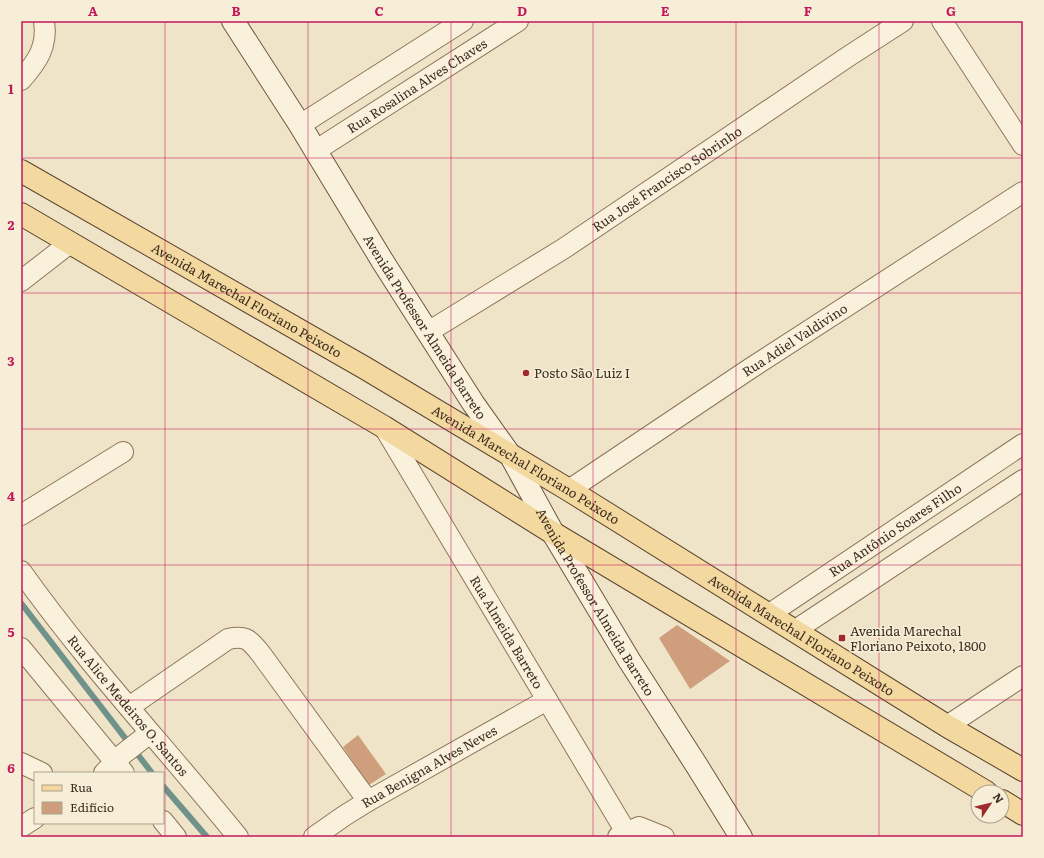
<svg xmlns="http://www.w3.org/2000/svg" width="1044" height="858" font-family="Literata,serif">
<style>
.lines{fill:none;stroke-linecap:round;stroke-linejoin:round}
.stream{stroke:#6f938a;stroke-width:6}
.building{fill:#cf9f7d}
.minor-casing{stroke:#8d765c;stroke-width:22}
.secondary-casing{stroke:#6f573f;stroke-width:24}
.primary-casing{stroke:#5b4430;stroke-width:24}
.minor{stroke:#faf1dc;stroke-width:20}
.secondary{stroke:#faf1dc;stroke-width:22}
.primary{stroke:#f3d9a0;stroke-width:22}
.grid{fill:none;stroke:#c2185b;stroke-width:1;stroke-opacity:0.55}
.poi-dot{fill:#9e2a2b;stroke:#f7eed8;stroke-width:1.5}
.labels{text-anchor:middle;stroke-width:3;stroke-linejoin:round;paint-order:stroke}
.street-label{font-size:13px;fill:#3d2e20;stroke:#f7eed8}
.poi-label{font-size:13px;fill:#3d2e20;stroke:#f7eed8;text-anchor:start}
.neatline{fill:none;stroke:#c2185b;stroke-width:1.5}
.grid-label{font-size:13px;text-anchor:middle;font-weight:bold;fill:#c2185b}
</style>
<rect width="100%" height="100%" fill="#f0e4c8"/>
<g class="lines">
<g class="stream">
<polyline points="21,603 152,773"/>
<polyline points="163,786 207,837"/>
</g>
</g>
<g class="building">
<polygon points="677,625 730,661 690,689 659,638"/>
<polygon points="358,735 386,774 369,785 343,747"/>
</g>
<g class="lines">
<g class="minor-casing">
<g id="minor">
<polyline points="942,21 1023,145"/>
<path d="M21 80C37 62 48 47 44 21"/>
<polyline points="300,125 463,21"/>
<path id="s1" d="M315 151 518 21"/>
<polyline points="21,281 70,243"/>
<path id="s2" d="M428 332 563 249 849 56 903 21"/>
<path id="s3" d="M384 427 629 837"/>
<path id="s4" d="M569 490 748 370 1023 192"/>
<polyline points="21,515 123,452"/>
<path id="s5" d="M21 571C87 664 166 748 238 837"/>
<path id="s6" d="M768 615 1023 444"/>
<polyline points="794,631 1023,480"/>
<polyline points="21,648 124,773"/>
<path d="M129 707 228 639C246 635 250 640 261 654L368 801"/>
<polyline points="947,726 1023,676"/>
<polyline points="21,763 42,773"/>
<polyline points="104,773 123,754 150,733"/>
<polyline points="163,821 176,837"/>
<polyline points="21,827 35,818"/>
<path id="s7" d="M314 837 344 816 368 801 547 700"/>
<polyline points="618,837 639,827 664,837"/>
</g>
</g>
<g class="secondary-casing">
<g id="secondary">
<path id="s8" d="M233 21 300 125 383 262 473 403 512 458 553 533 629 660 697 766 741 837"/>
</g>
</g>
<g class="primary-casing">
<g id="primary">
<path id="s9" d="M21 171 365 368 569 490 947 726 1023 770"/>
<polyline points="21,214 384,427 553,533 986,792"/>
<polyline points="1002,801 1023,814"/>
</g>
</g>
<use href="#minor" class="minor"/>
<use href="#secondary" class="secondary"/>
<use href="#primary" class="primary"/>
</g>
<path class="grid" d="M165 21V837M308 21V837M451 21V837M593 21V837M736 21V837M879 21V837M21 158H1023M21 293H1023M21 429H1023M21 565H1023M21 700H1023"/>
<g class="poi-dot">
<circle cx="526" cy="373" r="4"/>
<rect x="838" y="634" width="8" height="8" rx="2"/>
</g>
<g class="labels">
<g class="street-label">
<text dy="5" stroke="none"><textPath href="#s1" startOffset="121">Rua Rosalina Alves Chaves</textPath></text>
<text dy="5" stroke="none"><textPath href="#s2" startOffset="284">Rua José Francisco Sobrinho</textPath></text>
<text dy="5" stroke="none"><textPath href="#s9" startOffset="260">Avenida Marechal Floriano Peixoto</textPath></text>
<text dy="5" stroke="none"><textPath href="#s8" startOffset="361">Avenida Professor Almeida Barreto</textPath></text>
<text dy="5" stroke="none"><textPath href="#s4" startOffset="271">Rua Adiel Valdivino</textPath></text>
<text dy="5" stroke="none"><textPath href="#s9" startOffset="584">Avenida Marechal Floriano Peixoto</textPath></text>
<text dy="5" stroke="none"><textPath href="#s6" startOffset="153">Rua Antônio Soares Filho</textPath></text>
<text dy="5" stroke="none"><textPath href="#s8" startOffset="685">Avenida Professor Almeida Barreto</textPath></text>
<text dy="5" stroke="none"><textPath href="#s3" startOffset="239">Rua Almeida Barreto</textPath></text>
<text dy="5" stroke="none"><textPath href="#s9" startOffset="908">Avenida Marechal Floriano Peixoto</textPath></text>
<text dy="5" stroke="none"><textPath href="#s5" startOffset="172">Rua Alice Medeiros O. Santos</textPath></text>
<text dy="5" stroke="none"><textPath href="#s7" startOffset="135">Rua Benigna Alves Neves</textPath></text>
</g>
<g class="poi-label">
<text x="534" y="378">Posto São Luiz I</text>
<text x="850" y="636">Avenida Marechal<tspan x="850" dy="15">Floriano Peixoto, 1800</tspan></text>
</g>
</g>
<rect width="1044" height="858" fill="none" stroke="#f7eed8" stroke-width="44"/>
<rect x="34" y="772" width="130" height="52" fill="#f7eed8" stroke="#ada18e"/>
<rect x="42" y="785" width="20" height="6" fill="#f3d9a0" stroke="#ada18e"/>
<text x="70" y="792" font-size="12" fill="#3d2e20">Rua</text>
<rect x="42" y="802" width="20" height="12" fill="#cf9f7d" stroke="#ada18e"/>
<text x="70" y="812" font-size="12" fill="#3d2e20">Edifício</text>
<g transform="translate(990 804) rotate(55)"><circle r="19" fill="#f7eed8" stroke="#ada18e"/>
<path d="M0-3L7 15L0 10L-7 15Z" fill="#9e2a2b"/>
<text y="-6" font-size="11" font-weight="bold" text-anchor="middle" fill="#3d2e20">N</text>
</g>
<rect x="22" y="22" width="1000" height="814" class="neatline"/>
<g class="grid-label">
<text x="93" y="16">A</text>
<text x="236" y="16">B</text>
<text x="379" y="16">C</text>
<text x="522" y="16">D</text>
<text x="665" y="16">E</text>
<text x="808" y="16">F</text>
<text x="951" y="16">G</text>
<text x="11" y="94">1</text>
<text x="11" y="230">2</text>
<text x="11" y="366">3</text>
<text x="11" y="501">4</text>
<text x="11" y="637">5</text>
<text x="11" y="773">6</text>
</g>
</svg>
